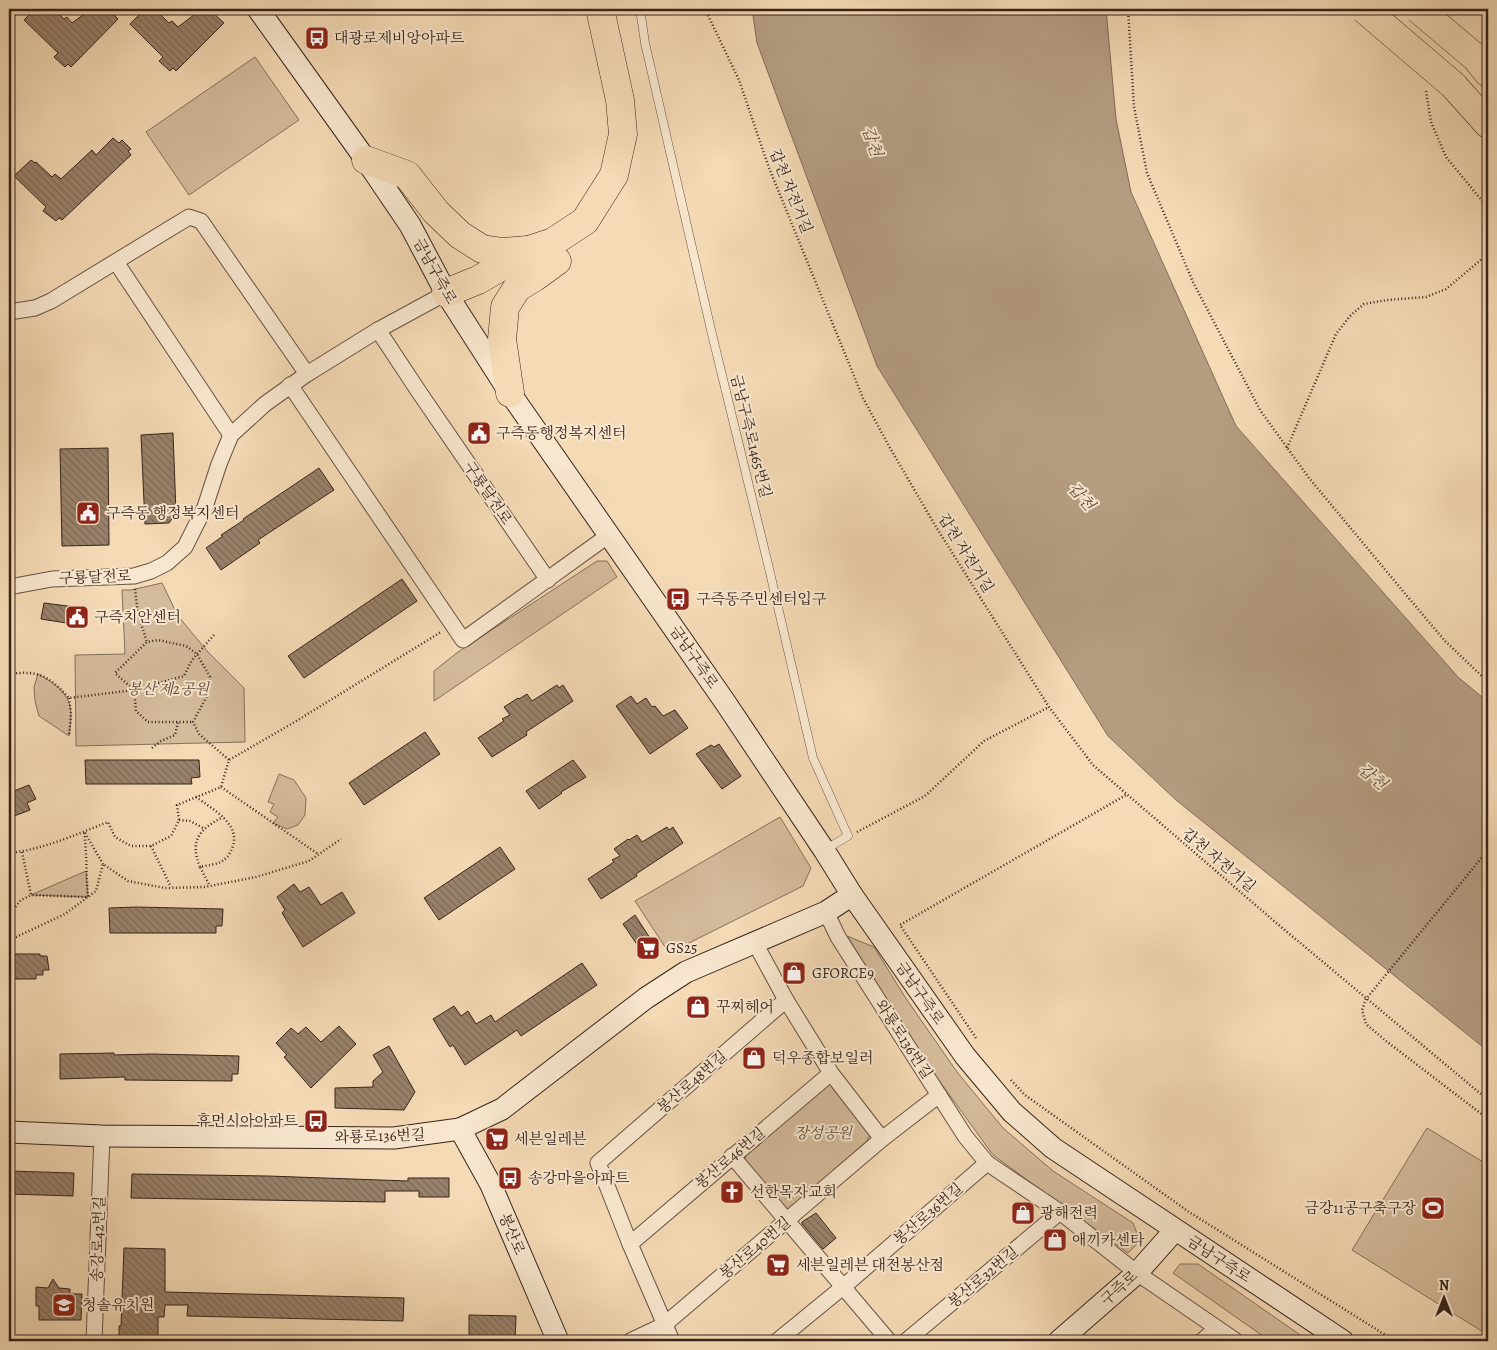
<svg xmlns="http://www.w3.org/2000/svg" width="1497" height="1350" font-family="Alegreya,'Noto Serif KR',serif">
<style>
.green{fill:#d4bb9b;stroke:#866f5b}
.water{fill:#b49c81;stroke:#826c58}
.building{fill:url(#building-back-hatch);stroke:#37231b}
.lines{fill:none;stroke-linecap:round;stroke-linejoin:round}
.lane-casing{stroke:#665142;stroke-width:9}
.street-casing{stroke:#665142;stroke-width:17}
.secondary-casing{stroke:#37231b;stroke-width:23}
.highway-casing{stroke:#37231b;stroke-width:29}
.path{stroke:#37231b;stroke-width:2.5;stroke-dasharray:1 2.5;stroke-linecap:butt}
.lane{stroke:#f8e7cf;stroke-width:8}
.street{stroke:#f8e7cf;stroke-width:15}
.secondary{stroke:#f8e7cf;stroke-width:21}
.highway{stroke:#f4dab5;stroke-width:28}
.highway-bridge-casing{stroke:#37231b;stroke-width:29;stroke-linecap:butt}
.highway-bridge{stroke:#f4dab5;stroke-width:28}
.labels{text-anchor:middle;stroke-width:4;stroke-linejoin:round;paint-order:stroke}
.poi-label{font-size:15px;fill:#37231b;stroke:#f8e7cf;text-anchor:start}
.street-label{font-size:15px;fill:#37231b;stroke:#f8e7cf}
.park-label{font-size:15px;font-style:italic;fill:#5e493b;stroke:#f8e7cf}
.water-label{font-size:16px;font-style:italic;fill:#634d3f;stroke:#f8e7cf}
</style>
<defs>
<pattern id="building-back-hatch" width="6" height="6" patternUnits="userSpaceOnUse" patternTransform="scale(1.25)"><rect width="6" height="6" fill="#99826b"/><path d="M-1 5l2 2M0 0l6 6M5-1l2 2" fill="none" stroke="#7e6a57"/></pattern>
</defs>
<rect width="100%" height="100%" fill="#f4dab5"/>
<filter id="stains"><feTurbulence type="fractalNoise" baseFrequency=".004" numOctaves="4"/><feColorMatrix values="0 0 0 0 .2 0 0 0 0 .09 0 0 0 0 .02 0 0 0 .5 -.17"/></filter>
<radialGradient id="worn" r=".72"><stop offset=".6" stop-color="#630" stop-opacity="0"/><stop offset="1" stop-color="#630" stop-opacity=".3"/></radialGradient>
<g class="green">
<polygon points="255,57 299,120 189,195 146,132"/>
<polygon points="597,561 607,561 617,577 434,701 434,671 458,652"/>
<polygon points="162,583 178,616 208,652 244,688 245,742 76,746 75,655 125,654 122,590 131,590"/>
<path d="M38 674C68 691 75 701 69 736L39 716 35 701 34 687Z"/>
<polygon points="279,774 294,780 306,798 305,815 298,825 287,829 273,823 278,817 270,812 274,804 268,802"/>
<polygon points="780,817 811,868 803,886 669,953 635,901"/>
<polygon points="86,871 88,897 31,895"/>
<polygon points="847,936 874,947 905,997 957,1072 1003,1128 1053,1171 1133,1223 1140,1241 1128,1253 993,1155 935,1075"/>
<polygon points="827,1083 834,1084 871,1132 867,1141 789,1209 785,1207 745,1163 746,1155"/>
<polygon points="1427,1128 1488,1165 1488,1335 1352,1250"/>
<polygon points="1180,1264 1198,1264 1309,1341 1270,1341 1173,1273"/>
</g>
<polygon class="water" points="752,9 1106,9 1116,119 1131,192 1236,426 1458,677 1488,702 1488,1051 1176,800 1108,736 877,366 757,43"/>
<g class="building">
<polygon points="35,9 54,9 64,19 67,17 72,23 91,9 108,9 118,19 71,67 68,64 65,67 54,57 58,53 24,20"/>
<polygon points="145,9 155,9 169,23 172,21 178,27 202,9 209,9 224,23 176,71 173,68 170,71 159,61 163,57 130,24"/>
<polygon points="113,138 119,143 122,140 131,149 128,151 131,155 62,220 59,218 56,221 43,211 46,207 14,176 31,160 35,163 36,162 52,177 55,174 61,179 92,150 96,155"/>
<polygon points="173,433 176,513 169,523 145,524 141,435"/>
<polygon points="108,448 109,545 62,546 60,449"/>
<polygon points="319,468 334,490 258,540 260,543 221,570 206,548 223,536 221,535 244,520 243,519"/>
<polygon points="402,579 417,601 304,678 288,656"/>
<polygon points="44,603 75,607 73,624 41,619"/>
<polygon points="557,685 559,688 563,685 573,701 526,732 527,735 492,757 478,738 504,721 502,719 510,715 504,707 518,698 519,699 527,694 532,701"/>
<polygon points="631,696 637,704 646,698 652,707 655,706 663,716 675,710 688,728 650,754 616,706"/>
<polygon points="425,732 440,754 364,805 349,783"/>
<polygon points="719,744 741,776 722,789 696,754 711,745 714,747"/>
<polygon points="85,760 199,760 200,777 191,778 192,784 86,784"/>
<polygon points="573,760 586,777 561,792 562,793 539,809 526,791"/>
<polygon points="29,785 36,799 27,803 30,810 9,818 9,793"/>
<polygon points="667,827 669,830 673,827 683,843 636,874 637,876 601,899 588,879 614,862 612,860 620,856 614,849 628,839 629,840 637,835 642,842"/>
<polygon points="500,847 515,869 439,920 424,898"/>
<polygon points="294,884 300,892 309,887 321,905 342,892 355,913 303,947 282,913 285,910 277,897"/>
<polygon points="136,907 223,909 222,926 216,926 216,933 110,933 109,908"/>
<polygon points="635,915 659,952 647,959 623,924"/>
<polygon points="11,954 40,954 40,956 47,956 49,970 43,970 43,975 36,975 36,979 9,979 9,956 11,956"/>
<polygon points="582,963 597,985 521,1036 517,1030 465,1065 453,1045 450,1047 433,1019 454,1006 461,1016 468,1011 476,1024 491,1015 495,1022"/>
<polygon points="339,1026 356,1044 311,1088 284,1057 287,1055 276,1043 291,1028 298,1034 306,1027 321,1042"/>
<polygon points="389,1046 415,1092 404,1110 335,1108 335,1088 373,1087 373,1081 383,1072 373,1055"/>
<polygon points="114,1053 114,1055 152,1054 239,1056 238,1074 232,1074 232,1081 125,1080 125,1077 60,1079 60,1054"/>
<polygon points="9,1171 74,1173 73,1196 9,1194"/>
<polygon points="132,1174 268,1176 408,1181 408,1178 449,1178 449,1197 419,1197 419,1191 385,1191 385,1202 131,1198"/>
<polygon points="816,1213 836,1238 823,1249 802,1224 802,1222"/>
<polygon points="124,1248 165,1249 165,1292 404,1298 403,1321 187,1316 188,1305 165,1305 164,1317 158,1317 158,1341 119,1341 119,1326 121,1326"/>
<polygon points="53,1279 59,1288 70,1289 70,1294 82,1294 81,1320 39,1320 39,1306 36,1306 36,1287 48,1288"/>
<polygon points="469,1315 516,1316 515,1341 469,1341"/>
</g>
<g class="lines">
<g class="lane-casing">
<polyline id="lane" points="640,9 645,43 711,330 768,564 813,758 848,836 826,849"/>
</g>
<g class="street-casing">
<g id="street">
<polyline points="116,262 231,435"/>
<polyline points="9,312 35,308 51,301 189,217 201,221 307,374"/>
<polyline points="378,330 419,392 548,580"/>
<polyline points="290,385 463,640 609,535"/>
<polyline points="9,587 52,579 134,576 151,571 167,563 185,547 205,507 219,464 231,435 265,404 307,374 378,330 446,293"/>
<polyline points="826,912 838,937 965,1136 987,1163 1060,1212 1137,1273 1236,1341"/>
<polyline points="755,943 786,1000 831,1073 882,1139"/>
<polyline points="732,1156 889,1341"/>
<polyline points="630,1244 831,1073"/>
<polyline points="94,1341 102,1136"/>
<polyline points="630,1341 664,1325 882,1139 939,1095"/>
<polyline points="672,1341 630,1244 598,1163 786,1000"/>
<polyline points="777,1341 843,1287 987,1163"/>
<polyline points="906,1341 1060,1212"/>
<polyline points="1202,1341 1217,1328"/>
</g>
</g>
<g class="secondary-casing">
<g id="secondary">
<polyline points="258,9 366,160 410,225 446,293 510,393 725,702 824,850 852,895 965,1056 1012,1112 1053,1148 1343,1341"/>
<polyline points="460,1129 491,1185 558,1341"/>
<polyline points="9,1132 102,1136 394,1138 460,1129 502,1109 646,998 686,972 826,912 852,895"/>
<polyline points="1059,1341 1137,1273 1175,1230"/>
</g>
</g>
<g class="highway-casing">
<g id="highway">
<polyline points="1476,58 1488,73"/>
<polyline points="1453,85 1488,124"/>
<polyline points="366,160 407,175 436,212 460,235 482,249 503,252 528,250"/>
<polyline points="446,293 478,280 532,249 553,242 585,221 614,175 623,134 620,100 600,9"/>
<polyline points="510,393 502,339 505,307 517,288 535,277 557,261"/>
</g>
</g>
<g class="path">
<polyline points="705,9 739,80 769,168 863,398 890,448 936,527 1049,707 1093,765 1274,921 1488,1100"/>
<polyline points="1128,9 1134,107 1147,173 1193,282 1260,410 1309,478 1402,590 1445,641 1488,682"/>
<polyline points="1426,91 1431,122 1446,157 1488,208"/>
<polyline points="1287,448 1336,334 1350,316 1364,304 1387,300 1426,297 1446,289 1488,254"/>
<polyline points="135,589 138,614 147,642"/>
<polyline points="214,635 192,660 184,676 134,690 115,673 147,642 158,640 186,646 197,654 210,677 207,696 193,722 199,734 229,760"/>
<path d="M9 674C39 670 49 676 69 698L134 690 136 711 148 722H193"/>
<polyline points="69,698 71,713 69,736"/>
<polyline points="152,748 161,741 175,735 178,722"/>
<polyline points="221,787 318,854"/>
<path d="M196 797C212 809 240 823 233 846 226 865 217 863 200 867L210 886"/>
<polyline points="179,820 190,821 205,829"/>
<polyline points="857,832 925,796 984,741 1049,707"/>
<polyline points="85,833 103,864"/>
<polyline points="151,846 171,887"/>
<polyline points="1488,850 1366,999 1362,1010 1366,1024 1386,1041 1488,1119"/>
<path d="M22 852 31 895 88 897C86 875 87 853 84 831"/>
<path d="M9 853C42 850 77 834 108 822L115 837 131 846H151L171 836 179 820 177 805 221 787 229 760 293 723 441 632"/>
<path d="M200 867C189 840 200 829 223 817"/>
<polyline points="9,915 21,900 31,895"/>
<polyline points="9,938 16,937 65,914 96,891 103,864 128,881 165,888 205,887 256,877 309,861 341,839"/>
<polyline points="976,1038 900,925 1126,795"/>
<polyline points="1011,1080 1025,1095 1189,1212 1395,1341"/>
</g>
<use href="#lane" class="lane"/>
<use href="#street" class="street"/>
<use href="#secondary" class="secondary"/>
<use href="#highway" class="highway"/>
<g class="highway-bridge-casing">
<g id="highway-bridge">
<polyline points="1364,9 1453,85"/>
<polyline points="1418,9 1476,58"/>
</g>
</g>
<use href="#highway-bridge" class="highway-bridge"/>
</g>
<defs>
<g id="bus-square" transform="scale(1.25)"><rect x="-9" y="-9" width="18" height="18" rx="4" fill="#8f2418" stroke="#f8e7cf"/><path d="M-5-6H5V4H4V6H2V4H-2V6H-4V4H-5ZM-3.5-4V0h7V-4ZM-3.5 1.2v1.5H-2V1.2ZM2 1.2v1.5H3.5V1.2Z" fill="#fff"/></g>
<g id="civic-square" transform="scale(1.25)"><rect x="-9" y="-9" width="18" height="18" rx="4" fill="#8f2418" stroke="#f8e7cf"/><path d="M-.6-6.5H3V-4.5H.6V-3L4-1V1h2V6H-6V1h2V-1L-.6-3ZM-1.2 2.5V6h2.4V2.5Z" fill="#fff"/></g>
<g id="supermarket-square" transform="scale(1.25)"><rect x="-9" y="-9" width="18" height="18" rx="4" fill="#8f2418" stroke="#f8e7cf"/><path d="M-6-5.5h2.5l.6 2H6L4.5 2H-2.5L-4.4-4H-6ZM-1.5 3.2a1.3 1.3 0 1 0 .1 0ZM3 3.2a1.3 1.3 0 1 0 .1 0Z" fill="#fff"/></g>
<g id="shop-square" transform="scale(1.25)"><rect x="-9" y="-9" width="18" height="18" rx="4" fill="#8f2418" stroke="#f8e7cf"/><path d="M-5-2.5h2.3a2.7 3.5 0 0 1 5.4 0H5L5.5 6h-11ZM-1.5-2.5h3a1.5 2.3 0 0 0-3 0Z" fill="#fff"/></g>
<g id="church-square" transform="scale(1.25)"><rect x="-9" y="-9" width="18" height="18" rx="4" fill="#8f2418" stroke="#f8e7cf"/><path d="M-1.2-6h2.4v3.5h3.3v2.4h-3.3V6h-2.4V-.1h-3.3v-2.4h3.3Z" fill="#fff"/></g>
<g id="stadium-square" transform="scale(1.25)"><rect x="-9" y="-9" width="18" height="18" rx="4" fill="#8f2418" stroke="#f8e7cf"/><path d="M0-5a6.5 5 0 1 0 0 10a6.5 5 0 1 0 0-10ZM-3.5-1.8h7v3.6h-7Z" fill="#fff"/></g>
<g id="school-square" transform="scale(1.25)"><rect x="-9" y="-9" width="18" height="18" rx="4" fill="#8f2418" stroke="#f8e7cf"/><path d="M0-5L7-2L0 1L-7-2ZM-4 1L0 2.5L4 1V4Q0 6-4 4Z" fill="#fff"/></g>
</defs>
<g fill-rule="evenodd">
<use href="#bus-square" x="317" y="38"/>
<use href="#civic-square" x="479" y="433"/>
<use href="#civic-square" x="88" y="513"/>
<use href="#bus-square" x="678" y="599"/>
<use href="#civic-square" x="77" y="617"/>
<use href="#supermarket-square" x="648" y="948"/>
<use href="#shop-square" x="794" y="973"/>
<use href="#shop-square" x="698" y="1007"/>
<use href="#shop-square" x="754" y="1058"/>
<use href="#bus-square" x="316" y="1121"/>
<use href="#supermarket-square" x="497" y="1139"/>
<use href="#bus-square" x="510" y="1178"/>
<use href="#church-square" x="732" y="1192"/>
<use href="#stadium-square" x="1433" y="1208"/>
<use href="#shop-square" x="1023" y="1213"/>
<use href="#shop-square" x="1055" y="1240"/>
<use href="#supermarket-square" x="778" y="1265"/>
<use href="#school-square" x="64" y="1305"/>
</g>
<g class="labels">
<g class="poi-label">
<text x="334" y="43">대광로제비앙아파트</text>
<text x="496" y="438">구즉동행정복지센터</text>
<text x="106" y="518">구즉동 행정복지센터</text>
<text x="696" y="604">구즉동주민센터입구</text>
<text x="94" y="622">구즉치안센터</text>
<text x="666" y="953">GS25</text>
<text x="812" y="978">GFORCE9</text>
<text x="716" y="1012">꾸찌헤어</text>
<text x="772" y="1063">덕우종합보일러</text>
<text x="298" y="1126" text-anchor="end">휴먼시아아파트</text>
<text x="514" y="1144">세븐일레븐</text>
<text x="528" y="1183">송강마을아파트</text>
<text x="750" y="1197">선한목자교회</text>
<text x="1416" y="1213" text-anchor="end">금강11공구축구장</text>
<text x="1040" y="1218">광해전력</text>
<text x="1072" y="1245">애끼카센타</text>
<text x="796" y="1270">세븐일레븐 대전봉산점</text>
<text x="82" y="1310">청솔유치원</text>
</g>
<g class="street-label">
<text transform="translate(791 191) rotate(68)" y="5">갑천 자전거길</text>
<text transform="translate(435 271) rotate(61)" y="5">금남구즉로</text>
<text transform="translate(751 436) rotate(76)" y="5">금남구즉로1465번길</text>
<text transform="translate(488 493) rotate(56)" y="5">구룡달전로</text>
<text transform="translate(966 553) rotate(58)" y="5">갑천 자전거길</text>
<text transform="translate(95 577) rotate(-2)" y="5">구룡달전로</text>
<text transform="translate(694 657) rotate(55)" y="5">금남구즉로</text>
<text transform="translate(1219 860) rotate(40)" y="5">갑천 자전거길</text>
<text transform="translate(920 993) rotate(55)" y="5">금남구즉로</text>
<text transform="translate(904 1039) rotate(57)" y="5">와룡로136번길</text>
<text transform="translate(692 1082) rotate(-41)" y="5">봉산로48번길</text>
<text transform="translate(380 1136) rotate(-2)" y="5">와룡로136번길</text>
<text transform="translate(730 1158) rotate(-40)" y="5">봉산로46번길</text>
<text transform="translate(928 1214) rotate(-41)" y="5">봉산로36번길</text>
<text transform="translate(512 1234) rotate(67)" y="5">봉산로</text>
<text transform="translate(98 1239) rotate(-88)" y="5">송강로42번길</text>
<text transform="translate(755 1248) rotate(-40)" y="5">봉산로40번길</text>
<text transform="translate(1219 1259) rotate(33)" y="5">금남구즉로</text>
<text transform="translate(983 1277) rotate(-40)" y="5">봉산로32번길</text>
<text transform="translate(1119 1288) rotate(-42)" y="5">구즉로</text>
</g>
<g class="park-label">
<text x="168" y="694">봉산 제2공원</text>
<text x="823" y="1138">장성공원</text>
</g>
<g class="water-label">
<text transform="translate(873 141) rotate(71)" y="6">갑천</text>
<text transform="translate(1082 496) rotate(48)" y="6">갑천</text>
<text transform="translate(1373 776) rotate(40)" y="6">갑천</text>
</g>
</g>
<rect width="1497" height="1350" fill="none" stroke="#f4dab5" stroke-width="30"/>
<rect x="10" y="10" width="1477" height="1330" fill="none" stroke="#37231b" stroke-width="2.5"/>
<rect x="15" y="15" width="1467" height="1320" fill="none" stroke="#37231b"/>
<g transform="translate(1444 1298)" stroke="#f8e7cf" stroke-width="4" paint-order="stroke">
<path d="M0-4L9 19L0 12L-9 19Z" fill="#37231b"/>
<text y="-8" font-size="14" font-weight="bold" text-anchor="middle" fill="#37231b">N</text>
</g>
<rect width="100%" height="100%" filter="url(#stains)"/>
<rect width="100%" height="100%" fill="url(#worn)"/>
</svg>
